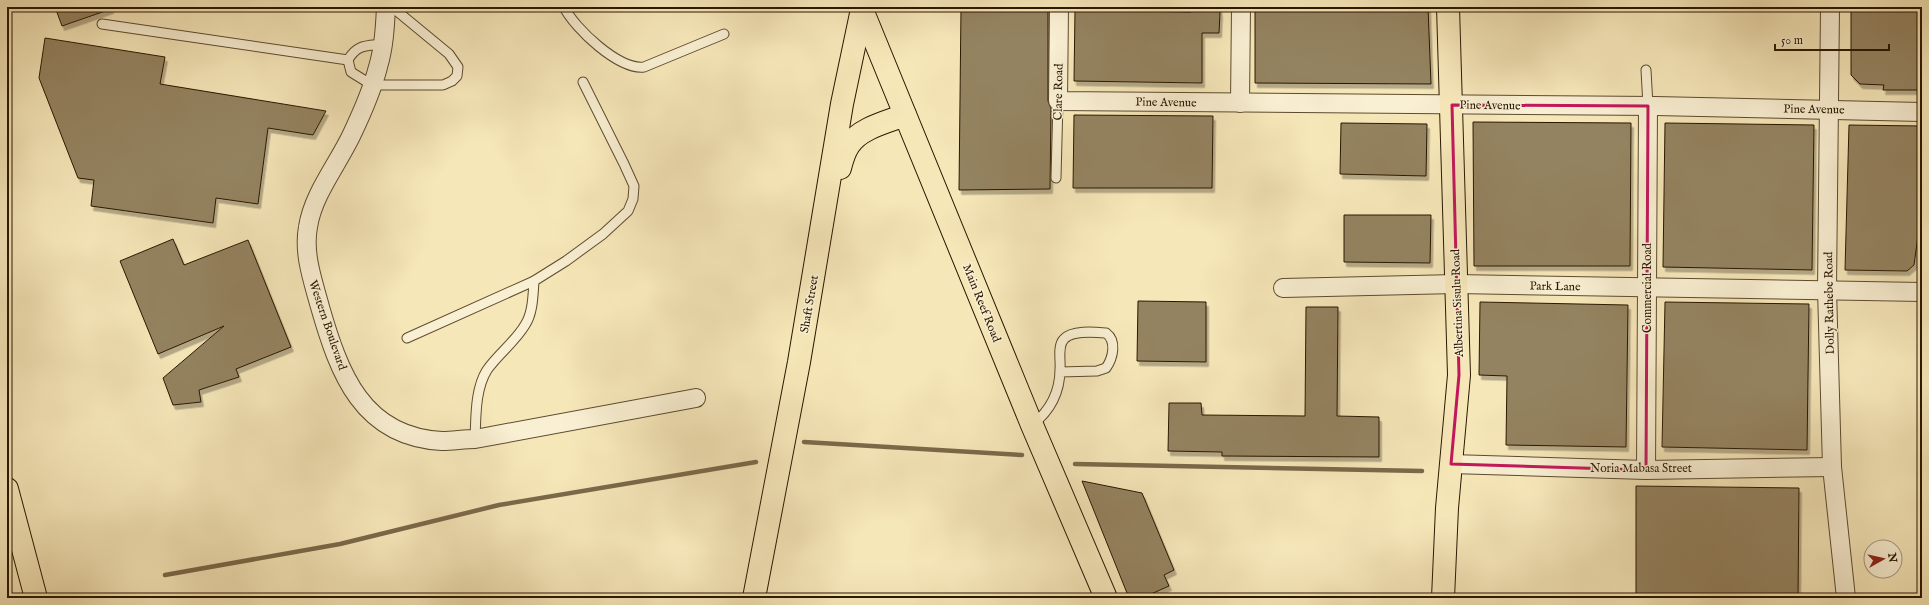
<svg xmlns="http://www.w3.org/2000/svg" width="1929" height="605" font-family="'IM FELL English',serif">
<style>
.lines{fill:none;stroke-linecap:round;stroke-linejoin:round}
.stream{stroke:#7b694a;stroke-width:4.5}
.building{fill:#948361;stroke:#2a1701;filter:url(#shadow)}
.lane-casing{stroke:#5d4b2f;stroke-width:11}
.street-casing{stroke:#5d4b2f;stroke-width:20}
.primary-casing{stroke:#2a1701;stroke-width:24}
.highway-casing{stroke:#2a1701;stroke-width:24}
.lane{stroke:#f9efd2;stroke-width:9}
.street{stroke:#f9efd2;stroke-width:18}
.primary{stroke:#f6e7b9;stroke-width:22}
.highway{stroke:#f6e7b9;stroke-width:22}
.marked{fill:none;stroke:#c2185b;stroke-width:3;stroke-linejoin:round}
.labels{text-anchor:middle;stroke-width:3;stroke-linejoin:round;paint-order:stroke}
.street-label{font-size:12px;fill:#2a1701;stroke:#f9efd2}
</style>
<defs>
<filter id="shadow"><feDropShadow dx="2.5" dy="4.5" stdDeviation="0" flood-color="#0004"/></filter>
</defs>
<rect width="100%" height="100%" fill="#f6e7b9"/>
<filter id="stains"><feTurbulence type="fractalNoise" baseFrequency=".005" numOctaves="4"/><feColorMatrix values="0 0 0 0 .2 0 0 0 0 .09 0 0 0 0 .02 0 0 0 .5 -.17"/></filter>
<radialGradient id="worn" r=".72"><stop offset=".6" stop-color="#630" stop-opacity="0"/><stop offset="1" stop-color="#630" stop-opacity=".3"/></radialGradient>
<g class="lines">
<g class="stream">
<polyline points="804,442 1022,455"/>
<polyline points="1075,464 1422,471"/>
<polyline points="165,575 340,544 499,505 756,462"/>
</g>
</g>
<g class="building">
<polygon points="55,7 111,7 111,9 62,26"/>
<polygon points="961,7 1048,7 1048,101 1051,108 1050,189 959,190"/>
<polygon points="1191,7 1219,7 1220,13 1219,33 1202,33 1202,83 1074,81 1075,10 1191,12"/>
<polygon points="1255,7 1428,7 1431,84 1255,83"/>
<polygon points="1851,7 1922,7 1922,90 1883,90 1884,85 1860,84 1851,75"/>
<polygon points="45,38 165,57 160,84 326,111 313,135 268,128 258,204 216,198 213,223 91,206 94,180 78,178 39,78"/>
<polygon points="1074,115 1213,116 1212,188 1073,188"/>
<polygon points="1473,122 1631,123 1630,266 1474,266"/>
<polygon points="1341,123 1427,124 1426,176 1340,174"/>
<polygon points="1665,123 1814,125 1812,270 1663,267"/>
<polygon points="1849,125 1922,126 1922,206 1914,265 1907,271 1845,270"/>
<polygon points="1344,215 1431,215 1430,263 1344,262"/>
<polygon points="173,239 184,265 248,240 291,347 236,369 239,377 199,390 201,402 173,405 163,378 224,326 158,354 120,261"/>
<polygon points="1138,301 1206,302 1206,362 1137,361"/>
<polygon points="1480,302 1628,305 1626,447 1506,445 1507,376 1479,375"/>
<polygon points="1665,302 1809,304 1807,450 1662,447"/>
<polygon points="1306,307 1338,307 1337,416 1379,417 1379,457 1222,456 1222,452 1168,451 1169,403 1201,403 1202,415 1305,416"/>
<polygon points="1082,481 1142,493 1174,570 1164,575 1169,586 1142,598 1129,598"/>
<polygon points="1636,486 1799,488 1798,598 1636,598"/>
</g>
<g class="lines">
<g class="lane-casing">
<g id="lane">
<path d="M564 7C575 29 619 70 644 67L724 34"/>
<polyline points="102,24 348,60"/>
<path d="M383 44C367 46 357 44 348 60L351 72 372 85H443L452 81 457 76 458 67 449 54 392 7"/>
<polyline points="1646,70 1648,106"/>
<polyline points="1056,178 1058,101"/>
<polyline points="407,338 534,281"/>
<path d="M1032 425C1050 411 1060 393 1060 369 1061 361 1057 346 1064 339 1072 330 1094 332 1106 333 1117 341 1113 358 1106 368L1097 371 1060 372"/>
<path d="M475 439C476 417 475 389 487 370 498 354 515 342 525 325 533 313 533 295 534 281L566 261 603 234 628 211 633 199 634 186 624 164 583 82"/>
</g>
</g>
<g class="street-casing">
<g id="street">
<path d="M386 7C385 27 384 47 378 67 373 87 361 115 352 134 338 164 313 194 308 227 303 254 313 281 320 307 339 373 362 437 442 441 453 441 464 439 475 439L696 398"/>
<polyline points="1059,7 1058,101 1655,106 1922,112"/>
<polyline points="1830,7 1827,289 1832,467 1846,598"/>
<polyline points="1240,103 1241,7"/>
<polyline points="1283,288 1456,284 1922,292"/>
<polyline points="1451,464 1646,470 1832,467"/>
<polyline points="1646,470 1648,106"/>
</g>
</g>
<g class="primary-casing">
<g id="primary">
<polyline points="861,7 1032,425 1106,598"/>
<path d="M840 168C842 160 844 152 849 145 860 128 887 122 905 115"/>
<polyline points="754,598 799,362 842,104 862,9"/>
<polyline points="1443,598 1447,508 1459,375 1448,7"/>
</g>
</g>
<g class="highway-casing">
<polyline id="highway" points="7,489 36,598"/>
</g>
<use href="#lane" class="lane"/>
<use href="#street" class="street"/>
<use href="#primary" class="primary"/>
<use href="#highway" class="highway"/>
</g>
<path class="marked" d="M1452 105 1648 106 1646 470 1451 464 1459 375Z"/>
<g class="labels">
<g class="street-label">
<text transform="translate(1058 92) rotate(-89)" y="4">Clare Road</text>
<text transform="translate(1166 102) rotate(1)" y="4">Pine Avenue</text>
<text transform="translate(1490 105) rotate(1)" y="4">Pine Avenue</text>
<text transform="translate(1814 109) rotate(1)" y="4">Pine Avenue</text>
<text transform="translate(1555 286) rotate(1)" y="4">Park Lane</text>
<text transform="translate(1647 288) rotate(-90)" y="4">Commercial Road</text>
<text transform="translate(982 303) rotate(68)" y="4">Main Reef Road</text>
<text transform="translate(1457 303) rotate(-92)" y="4">Albertina Sisulu Road</text>
<text transform="translate(1829 303) rotate(-91)" y="4">Dolly Rathebe Road</text>
<text transform="translate(809 304) rotate(-80)" y="4">Shaft Street</text>
<text transform="translate(328 325) rotate(71)" y="4">Western Boulevard</text>
<text x="1641" y="472">Noria Mabasa Street</text>
</g>
</g>
<rect width="1929" height="605" fill="none" stroke="#f6e7b9" stroke-width="24"/>
<rect x="8" y="8" width="1913" height="589" fill="none" stroke="#2a1701" stroke-width="2"/>
<rect x="12" y="12" width="1905" height="581" fill="none" stroke="#2a1701"/>
<g transform="translate(1883 559) rotate(82)"><circle r="19" fill="#f9efd2" stroke="#a6997e"/>
<path d="M0-3L7 15L0 10L-7 15Z" fill="#8f2418"/>
<text y="-6" font-size="11" font-weight="bold" text-anchor="middle" fill="#2a1701">N</text>
</g>
<path d="M1775 44v6h114v-6" fill="none" stroke="#2a1701" stroke-width="2"/>
<text x="1781" y="44" font-size="12" fill="#2a1701" stroke="#f9efd2" stroke-width="3" paint-order="stroke">50 m</text>
<rect width="100%" height="100%" filter="url(#stains)"/>
<rect width="100%" height="100%" fill="url(#worn)"/>
</svg>
